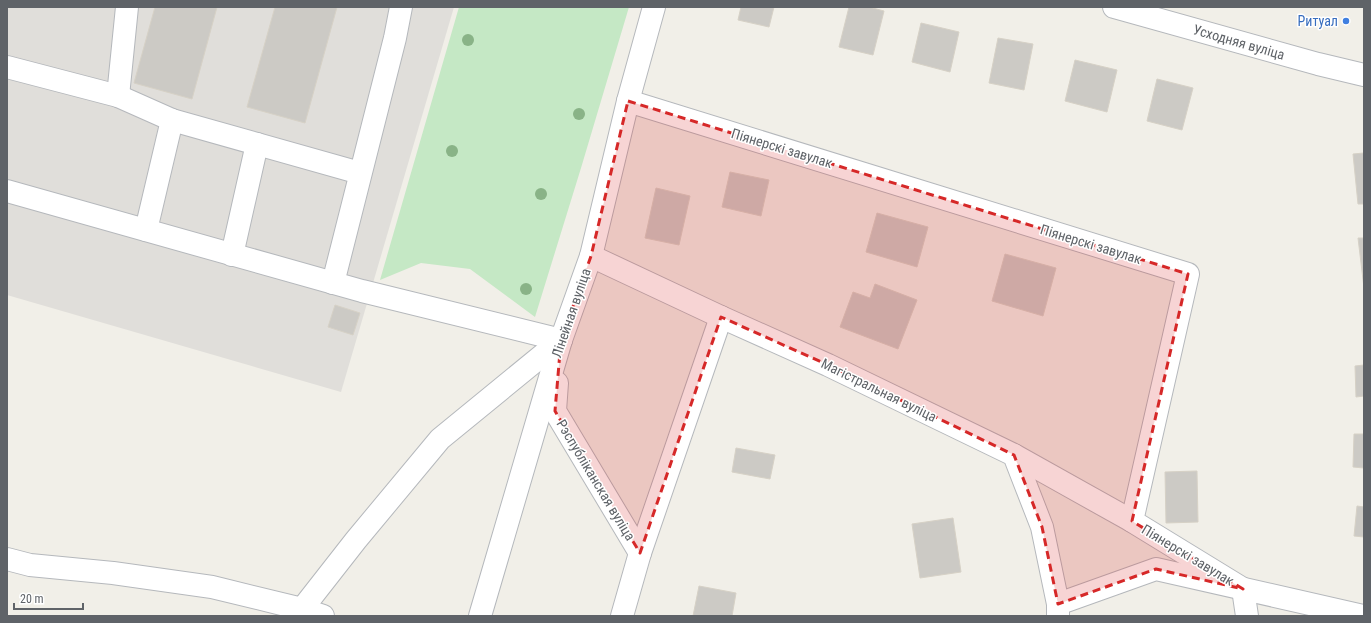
<svg xmlns="http://www.w3.org/2000/svg" width="1371" height="623" font-family="'Roboto Condensed',sans-serif">
<style>
.industrial{fill:#e0deda}
.green{fill:#c5e8c5}
.building{fill:#cccac5;stroke:#d6d1c6}
.lines{fill:none;stroke-linecap:round;stroke-linejoin:round}
.minor-casing{stroke:#b5b8bc;stroke-width:24}
.minor{stroke:#fff;stroke-width:22}
.tree{fill:#89b387}
.marked{fill:#d62828;fill-opacity:0.2;stroke:#d62828;stroke-width:3;stroke-dasharray:8 5;stroke-linejoin:round}
.shop-dot{fill:#3f7fe0;stroke:#fff;stroke-width:1.5}
.labels{text-anchor:middle;stroke-width:3;stroke-linejoin:round;paint-order:stroke}
.shop-label{font-size:14px;fill:#366cbe;stroke:#fff;text-anchor:end}
.street-label{font-size:14px;fill:#5f6368;stroke:#fff}
</style>
<rect width="100%" height="100%" fill="#f1efe8"/>
<polygon class="industrial" points="7,7 454,7 341,392 7,295"/>
<polygon class="green" points="459,7 629,7 581,168 535,317 470,269 421,263 380,280"/>
<g class="building">
<polygon points="155,7 217,7 192,99 134,83"/>
<polygon points="275,7 337,7 305,123 247,107"/>
<polygon points="741,7 774,7 769,27 738,20"/>
<polygon points="849,7 869,7 884,11 873,55 839,47"/>
<polygon points="921,23 959,32 950,72 912,62"/>
<polygon points="998,38 1033,44 1024,90 989,83"/>
<polygon points="1075,60 1117,70 1107,112 1065,101"/>
<polygon points="1157,79 1193,88 1182,130 1147,121"/>
<polygon points="1364,153 1364,204 1358,204 1353,154"/>
<polygon points="730,172 769,180 761,216 722,207"/>
<polygon points="656,188 690,196 679,245 645,238"/>
<polygon points="877,213 928,227 917,267 866,252"/>
<polygon points="1358,238 1364,238 1364,288"/>
<polygon points="1005,254 1056,268 1043,316 992,301"/>
<polygon points="875,284 917,300 898,349 840,327 853,292 870,298"/>
<polygon points="335,305 360,313 353,335 328,327"/>
<polygon points="1364,365 1364,396 1356,397 1355,366"/>
<polygon points="1354,434 1364,434 1364,468 1353,467"/>
<polygon points="736,448 775,455 770,479 732,472"/>
<polygon points="1197,471 1198,522 1166,523 1165,472"/>
<polygon points="1357,506 1364,507 1364,537 1354,536"/>
<polygon points="953,518 961,572 920,578 912,524"/>
<polygon points="699,586 736,593 732,616 693,616"/>
</g>
<g class="lines">
<g class="minor-casing">
<g id="minor">
<polyline points="1114,7 1318,64 1364,75"/>
<polyline points="7,67 118,96 172,120 360,173"/>
<polyline points="118,96 127,7"/>
<polyline points="628,101 1188,274 1132,521 1243,589 1247,616"/>
<polyline points="7,191 362,291 561,340"/>
<polyline points="146,230 172,120"/>
<polyline points="232,255 257,144"/>
<polyline points="591,256 721,317 828,365 1014,455 1042,527 1058,604 1058,616"/>
<polyline points="333,283 395,38 401,7"/>
<polyline points="557,383 555,411 640,553 622,616"/>
<polyline points="1014,455 1132,521"/>
<polyline points="640,553 721,317"/>
<polyline points="7,559 30,565 113,573 212,587 302,609 323,616"/>
<polyline points="1058,604 1156,569 1363,616"/>
<polyline points="302,609 356,540 440,439 561,340"/>
<polyline points="480,616 561,340 591,256 628,101 654,7"/>
</g>
</g>
<use href="#minor" class="minor"/>
</g>
<g class="tree">
<circle cx="468" cy="40" r="6"/>
<circle cx="579" cy="114" r="6"/>
<circle cx="452" cy="151" r="6"/>
<circle cx="541" cy="194" r="6"/>
<circle cx="526" cy="289" r="6"/>
</g>
<path class="marked" d="M628 101 1188 274 1132 521 1243 589 1156 569 1058 604 1042 527 1014 455 828 365 721 317 640 553 555 411 561 340 591 256Z"/>
<circle class="shop-dot" cx="1346" cy="21" r="4"/>
<g class="labels">
<g class="shop-label">
<text x="1338" y="26">Ритуал</text>
</g>
<g class="street-label">
<text transform="translate(1239 42) rotate(16)" y="5">Усходняя вуліца</text>
<text transform="translate(782 148) rotate(17)" y="5">Піянерскі завулак</text>
<text transform="translate(1091 244) rotate(17)" y="5">Піянерскі завулак</text>
<text transform="translate(571 313) rotate(-71)" y="5">Лінейная вуліца</text>
<text transform="translate(879 390) rotate(26)" y="5">Магістральная вуліца</text>
<text transform="translate(596 480) rotate(59)" y="5">Рэспубліканская вуліца</text>
<text transform="translate(1188 555) rotate(31)" y="5">Піянерскі завулак</text>
</g>
</g>
<rect width="1371" height="623" fill="none" stroke="#5f6368" stroke-width="16"/>
<path d="M14 603v6h69v-6" fill="none" stroke="#5f6368" stroke-width="2"/>
<text x="20" y="603" font-size="12" fill="#5f6368" stroke="#ffffff" stroke-width="3" paint-order="stroke">20 m</text>
</svg>
